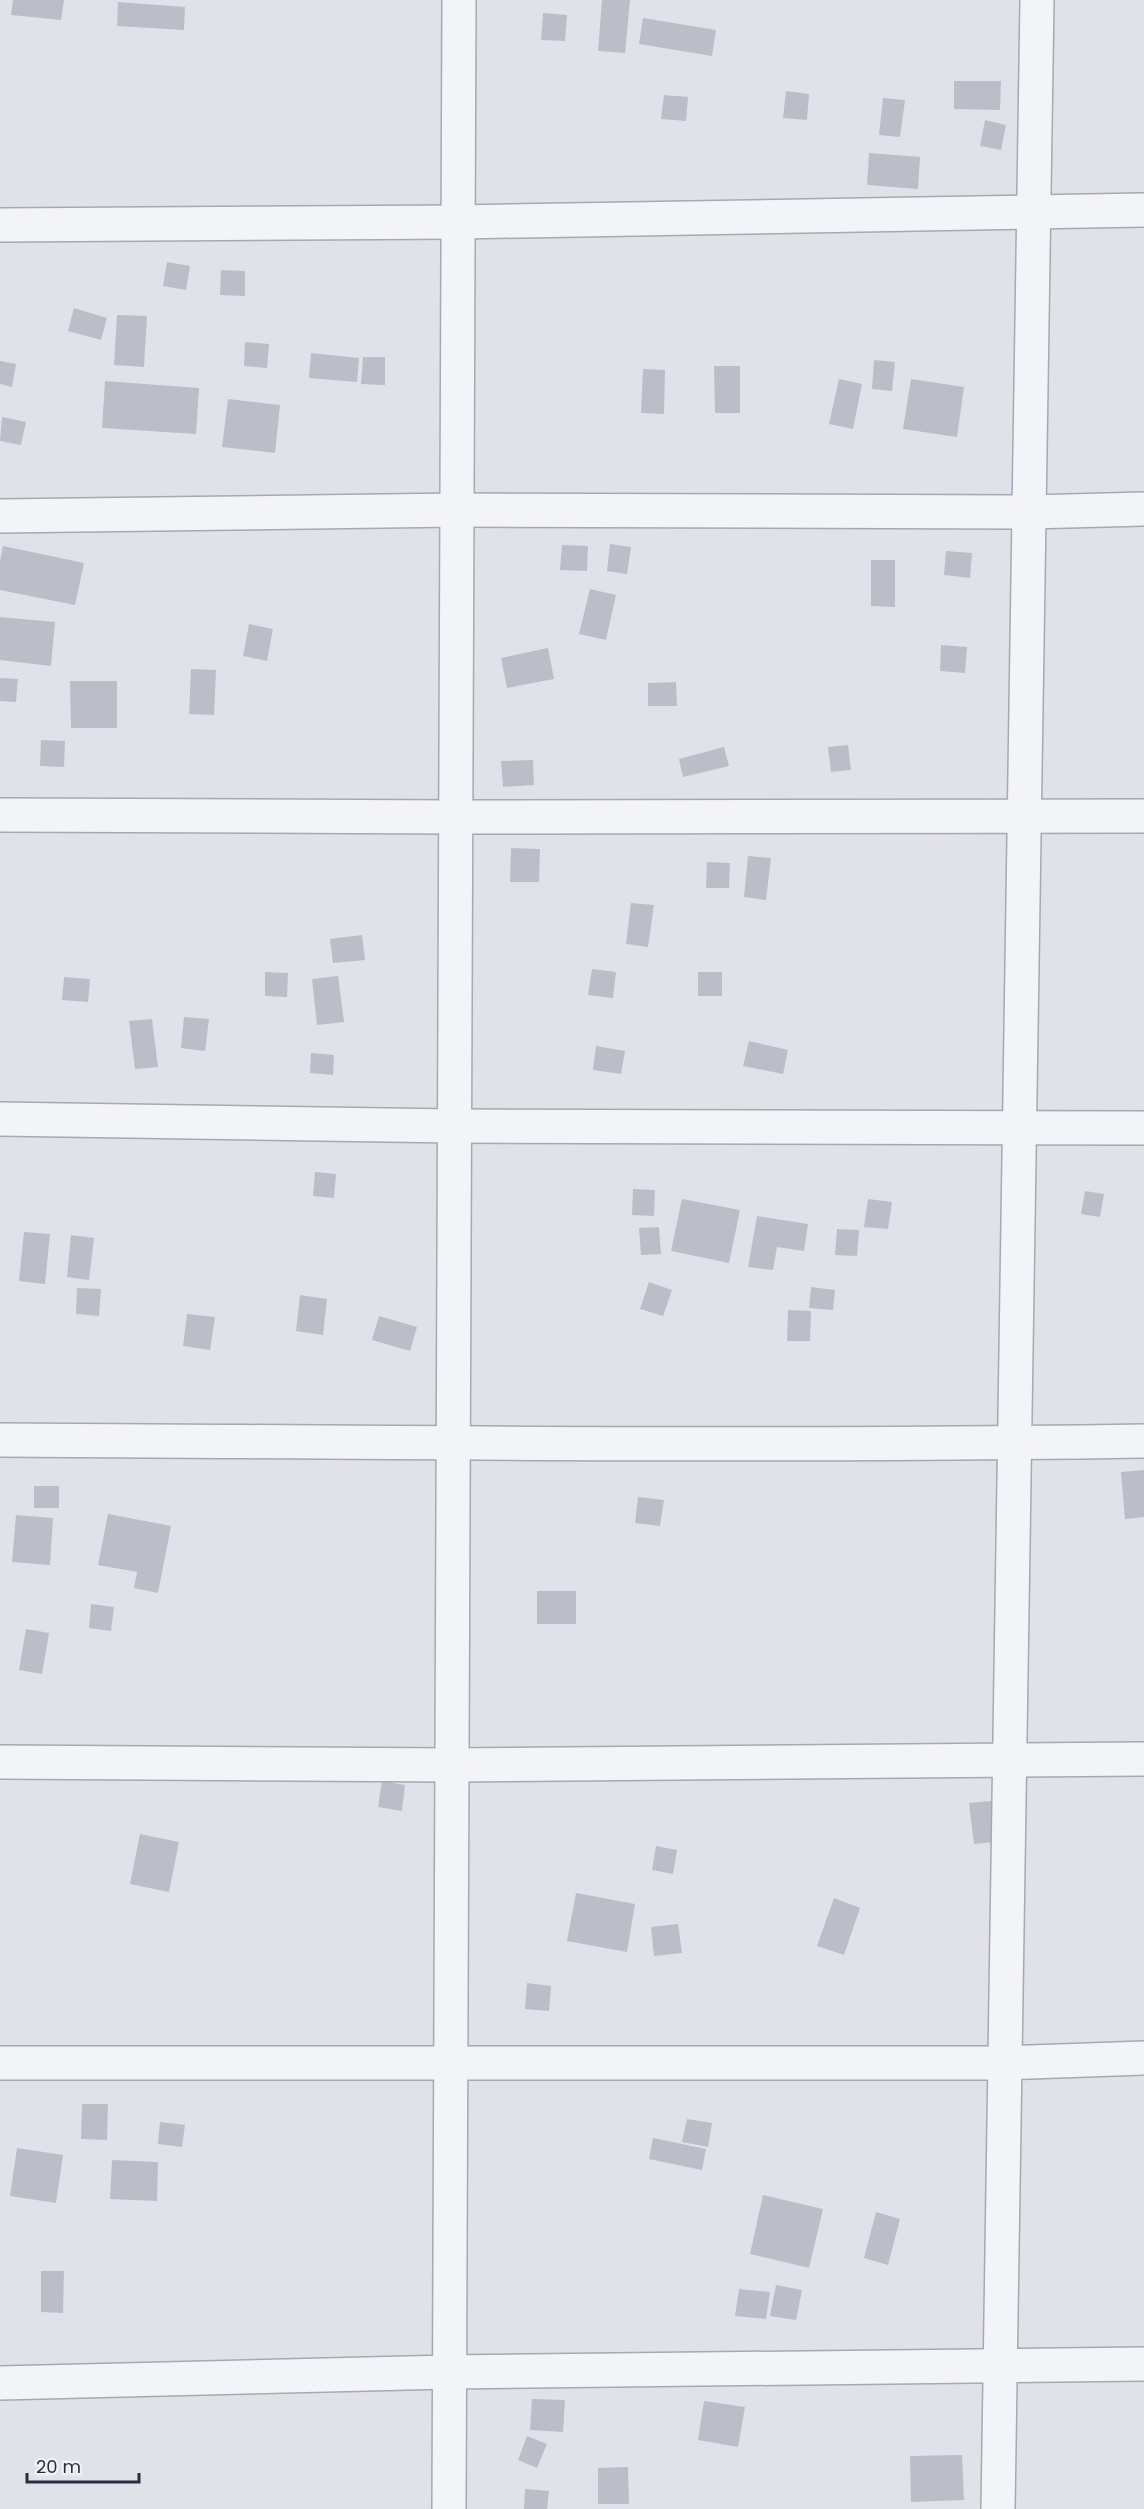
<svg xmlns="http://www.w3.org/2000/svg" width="1144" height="2509" font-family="Poppins,sans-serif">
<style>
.building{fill:#bbbdc9}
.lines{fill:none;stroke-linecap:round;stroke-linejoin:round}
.minor-casing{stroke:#a6a8b3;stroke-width:36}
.minor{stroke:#f3f4f7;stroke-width:33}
</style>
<rect width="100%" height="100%" fill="#e1e2e9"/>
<g class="building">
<polygon points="13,0 64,0 61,20 11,15"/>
<polygon points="602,0 630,0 625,53 598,51"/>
<polygon points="118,2 185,7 184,30 117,26"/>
<polygon points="543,13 567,15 565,41 541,40"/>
<polygon points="643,18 716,30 712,56 639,44"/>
<polygon points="954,81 1001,81 1000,110 954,109"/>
<polygon points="786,91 809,94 807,120 783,118"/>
<polygon points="664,95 688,97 686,121 661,119"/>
<polygon points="883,98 905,100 900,137 879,135"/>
<polygon points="985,120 1006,125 1001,150 980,146"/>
<polygon points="869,153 920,157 918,189 867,185"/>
<polygon points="167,262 190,266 186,290 163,286"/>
<polygon points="221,270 245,271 245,296 220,295"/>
<polygon points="74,308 107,318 101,340 68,331"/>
<polygon points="117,315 147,316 144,367 114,365"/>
<polygon points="245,342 269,344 267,368 244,366"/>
<polygon points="311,353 359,358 357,382 309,378"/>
<polygon points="363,357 385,357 385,385 361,384"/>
<polygon points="874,360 895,362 892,391 872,389"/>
<polygon points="0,361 16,364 12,387 0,384"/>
<polygon points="714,366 740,366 740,413 715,413"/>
<polygon points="643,369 665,370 664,414 641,413"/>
<polygon points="839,379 862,384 853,429 829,424"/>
<polygon points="911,379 964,387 957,437 903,429"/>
<polygon points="105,381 199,388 196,434 102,428"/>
<polygon points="228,399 280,405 275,453 222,447"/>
<polygon points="2,417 26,422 21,445 0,441"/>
<polygon points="610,544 631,547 627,574 607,571"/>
<polygon points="562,545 588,546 587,571 560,570"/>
<polygon points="3,546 84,563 75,605 0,590 0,561"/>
<polygon points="946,551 972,553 970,578 944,575"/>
<polygon points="871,560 895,560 895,607 871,606"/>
<polygon points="590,589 616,595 606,640 579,634"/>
<polygon points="0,617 55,622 51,666 0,660"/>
<polygon points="249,624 273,629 267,661 243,656"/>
<polygon points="941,645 967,647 965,673 940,671"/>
<polygon points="548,648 554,679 507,688 501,658"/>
<polygon points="191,669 216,670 214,715 189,714"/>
<polygon points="0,678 18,679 16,702 0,701"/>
<polygon points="70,681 117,681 117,728 71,728"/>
<polygon points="676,682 677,706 648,706 648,683"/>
<polygon points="41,740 65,741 64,767 40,766"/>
<polygon points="848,745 851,770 831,772 828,747"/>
<polygon points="724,747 729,766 683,777 679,759"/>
<polygon points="533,760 534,785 503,787 501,761"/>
<polygon points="511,848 540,849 539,882 510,882"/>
<polygon points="748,856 771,858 766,900 744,897"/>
<polygon points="707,862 730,863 729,888 706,888"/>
<polygon points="631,903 654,905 648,947 626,944"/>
<polygon points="362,935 365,960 333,963 330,939"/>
<polygon points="592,969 616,972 613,998 588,995"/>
<polygon points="265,972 288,973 287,997 265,996"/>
<rect x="698" y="972" width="24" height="24"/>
<polygon points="338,976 344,1022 317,1025 312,979"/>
<polygon points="64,977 90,979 88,1002 62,1000"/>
<polygon points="184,1017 209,1019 205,1051 181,1048"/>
<polygon points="152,1019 158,1067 135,1069 129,1021"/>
<polygon points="749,1041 788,1050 783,1074 743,1066"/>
<polygon points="596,1046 625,1051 621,1074 593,1070"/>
<polygon points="311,1053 334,1055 333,1075 310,1073"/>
<polygon points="315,1172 336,1174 334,1198 313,1196"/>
<polygon points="633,1189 655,1190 654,1216 632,1215"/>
<polygon points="1085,1191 1104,1194 1100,1217 1081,1214"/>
<polygon points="682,1199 740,1210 729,1263 671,1251"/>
<polygon points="868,1199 892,1202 888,1229 864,1227"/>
<polygon points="757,1216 808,1224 804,1251 777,1247 773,1270 748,1267"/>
<polygon points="659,1227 661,1254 641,1255 639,1228"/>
<polygon points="837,1229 859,1230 857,1256 835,1255"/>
<polygon points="24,1232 50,1234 45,1284 19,1281"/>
<polygon points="71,1235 94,1238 89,1280 67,1277"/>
<polygon points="649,1282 672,1290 663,1316 640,1309"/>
<polygon points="811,1287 835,1290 833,1310 809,1308"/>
<polygon points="77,1288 101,1289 99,1316 76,1314"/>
<polygon points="300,1295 327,1299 323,1335 296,1331"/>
<polygon points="788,1310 811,1311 810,1341 787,1341"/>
<polygon points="187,1314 215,1317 210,1350 183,1346"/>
<polygon points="379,1316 417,1327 410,1351 372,1340"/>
<polygon points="1144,1470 1144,1517 1125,1519 1121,1472"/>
<rect x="34" y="1486" width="25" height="22"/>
<polygon points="638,1497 664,1500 660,1526 635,1523"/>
<polygon points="108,1514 171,1526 158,1593 134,1588 137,1572 98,1565"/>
<polygon points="16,1515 53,1518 50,1565 12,1562"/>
<rect x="537" y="1591" width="39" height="33"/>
<polygon points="91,1604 114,1607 111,1631 89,1628"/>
<polygon points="26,1629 49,1633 42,1674 19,1670"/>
<polygon points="382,1781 405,1785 402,1811 378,1807"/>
<polygon points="991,1801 995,1842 974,1844 969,1803"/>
<polygon points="140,1834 179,1842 169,1892 130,1884"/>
<polygon points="656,1846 677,1850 673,1874 652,1870"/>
<polygon points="576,1893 635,1904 627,1952 567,1941"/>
<polygon points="834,1898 860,1908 844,1955 817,1946"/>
<polygon points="678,1924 682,1953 654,1956 651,1927"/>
<polygon points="527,1983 551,1986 549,2011 525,2009"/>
<polygon points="82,2104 108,2104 107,2140 81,2139"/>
<polygon points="687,2119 712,2123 708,2147 682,2142"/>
<polygon points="160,2122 185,2125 182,2147 158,2144"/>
<polygon points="653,2138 706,2149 702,2170 649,2159"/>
<polygon points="17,2148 63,2155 56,2203 10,2196"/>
<polygon points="112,2160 158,2162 157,2201 110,2199"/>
<polygon points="763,2195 823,2209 809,2268 750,2254"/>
<polygon points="876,2212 900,2219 888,2265 864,2258"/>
<polygon points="41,2271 64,2271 63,2313 41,2312"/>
<polygon points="776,2285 802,2290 796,2320 770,2316"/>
<polygon points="739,2289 770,2292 766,2319 735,2316"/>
<polygon points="532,2399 565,2400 563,2432 530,2430"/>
<polygon points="704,2401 745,2407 738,2447 698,2440"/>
<polygon points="527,2436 547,2444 537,2468 518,2460"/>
<polygon points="962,2455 964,2500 911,2502 910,2456"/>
<polygon points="628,2467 629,2504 598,2504 598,2468"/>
<polygon points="525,2489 549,2491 547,2509 524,2509"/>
</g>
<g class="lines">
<g class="minor-casing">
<g id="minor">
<polyline points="0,225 458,222 1144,210"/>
<polyline points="0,516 457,510 1029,512 1144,509"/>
<polyline points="0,815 456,817 1144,816"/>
<polyline points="0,1119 454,1126 1144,1128"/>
<path d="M0 1440C381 1442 763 1447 1144 1441"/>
<polyline points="0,1762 452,1765 1144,1759"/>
<polyline points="0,2063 1005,2063 1144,2058"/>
<polyline points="0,2383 449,2372 1144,2364"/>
<polyline points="449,2509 459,0"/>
<polyline points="998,2509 1037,0"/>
</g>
</g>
<use href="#minor" class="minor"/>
</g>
<path d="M27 2473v9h112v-9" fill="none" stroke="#2a2d40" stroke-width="3"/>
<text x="36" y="2473" font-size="18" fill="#2a2d40" stroke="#f0f2f7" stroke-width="4.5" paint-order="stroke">20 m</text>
</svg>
